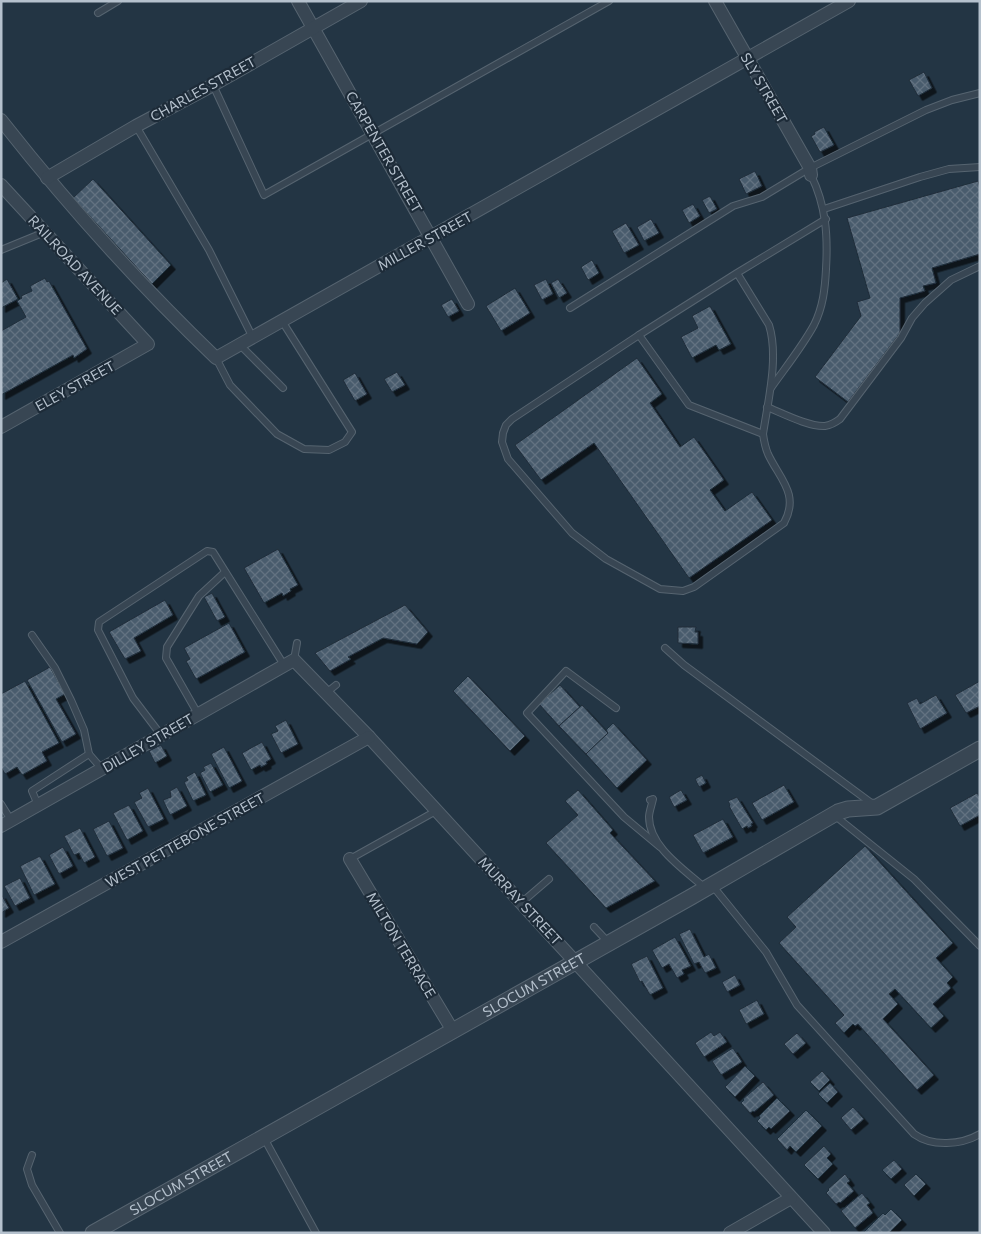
<svg xmlns="http://www.w3.org/2000/svg" width="981" height="1234" font-family="Commissioner,sans-serif">
<style>
.building{fill:url(#building-cross-hatch);stroke:#1f2d3a;filter:url(#shadow)}
.lines{fill:none;stroke-linecap:round;stroke-linejoin:round}
.service-casing{stroke:#566470;stroke-width:8}
.minor-casing{stroke:#566470;stroke-width:14}
.tertiary-casing{stroke:#566470;stroke-width:17}
.service{stroke:#384653;stroke-width:6}
.minor{stroke:#384653;stroke-width:12}
.tertiary{stroke:#384653;stroke-width:15}
.labels{text-anchor:middle;stroke-width:4.5;stroke-linejoin:round;paint-order:stroke}
.street-label{font-size:14px;fill:#b5c1cd;stroke:#1d2b38}
</style>
<defs>
<pattern id="building-cross-hatch" width="8" height="8" patternUnits="userSpaceOnUse" patternTransform="scale(1.25)"><rect width="8" height="8" fill="#4a5c6d"/><path d="M0 0l8 8M0 8l8-8" fill="none" stroke="#627281"/></pattern>
<filter id="shadow"><feDropShadow dx="4.5" dy="4.5" stdDeviation="0" flood-color="#0009"/></filter>
</defs>
<rect width="100%" height="100%" fill="#233544"/>
<g class="building">
<polygon points="924,72 932,88 918,96 909,80"/>
<polygon points="824,127 834,145 820,152 811,136 815,134 814,132"/>
<polygon points="755,171 762,186 746,194 739,179"/>
<polygon points="93,179 171,265 152,284 73,198"/>
<polygon points="978,181 980,188 980,254 932,268 936,283 923,286 925,291 900,298 900,333 848,402 815,377 861,316 857,302 870,298 847,218"/>
<polygon points="710,196 717,209 709,213 702,200"/>
<polygon points="693,204 700,216 689,223 682,210"/>
<polygon points="651,219 659,233 644,241 637,227"/>
<polygon points="626,223 639,245 624,253 612,231"/>
<polygon points="592,260 599,273 588,280 581,267"/>
<polygon points="45,278 47,282 49,281 87,349 74,358 73,355 1,395 1,331 26,317 17,301 22,298 21,296 32,291 30,286"/>
<polygon points="7,279 18,299 1,308 1,283"/>
<polygon points="546,279 553,294 542,300 534,285"/>
<polygon points="558,279 567,293 559,298 551,283"/>
<polygon points="515,288 530,313 501,331 486,306"/>
<polygon points="452,299 459,311 448,317 441,305"/>
<polygon points="710,306 731,344 719,350 716,345 692,358 681,337 698,328 692,316"/>
<polygon points="637,358 662,394 650,403 680,447 694,437 724,480 710,490 725,511 752,492 772,520 689,578 594,443 541,480 515,445"/>
<polygon points="397,372 405,385 392,392 384,379"/>
<polygon points="355,373 367,394 355,401 343,380"/>
<polygon points="278,549 298,585 290,589 291,591 283,596 282,593 264,603 244,568"/>
<polygon points="212,593 225,617 217,621 204,597"/>
<polygon points="165,600 173,615 134,638 141,651 125,659 109,632"/>
<polygon points="405,605 428,632 417,644 383,638 348,657 351,659 330,671 315,653"/>
<polygon points="229,623 245,652 196,679 186,661 190,659 184,648"/>
<polygon points="678,627 696,627 695,632 698,632 698,644 678,643"/>
<polygon points="50,667 65,694 56,699 76,734 62,742 27,680"/>
<polygon points="468,676 525,736 510,751 453,691"/>
<polygon points="25,681 59,743 42,752 47,761 22,775 17,767 5,774 1,767 1,694"/>
<polygon points="980,681 980,706 966,713 955,695"/>
<polygon points="560,685 580,707 559,726 539,704"/>
<polygon points="936,695 947,713 920,729 907,703 917,698 920,704"/>
<polygon points="582,705 608,733 586,754 559,726"/>
<polygon points="286,720 298,744 281,753 271,734 278,731 275,726"/>
<polygon points="613,723 647,760 617,788 586,754 608,733 606,730"/>
<polygon points="262,742 271,759 266,762 267,764 261,767 260,765 251,770 242,753"/>
<polygon points="161,745 167,756 155,763 149,751"/>
<polygon points="224,747 242,781 229,788 211,754"/>
<polygon points="211,763 223,785 210,792 200,773 205,770 203,767"/>
<polygon points="195,772 206,795 193,801 184,782 188,780 186,777"/>
<polygon points="702,775 706,783 699,787 695,779"/>
<polygon points="784,785 794,802 762,820 752,803"/>
<polygon points="177,787 187,806 170,815 163,800 171,797 170,791"/>
<polygon points="148,788 164,819 148,827 134,802 142,798 139,793"/>
<polygon points="578,790 613,830 610,833 655,881 606,908 546,843 578,815 565,801"/>
<polygon points="681,790 687,800 674,807 669,797"/>
<polygon points="977,793 980,797 980,815 960,826 950,808"/>
<polygon points="737,797 753,823 751,824 752,826 748,828 747,826 742,829 729,806 730,805 728,801"/>
<polygon points="129,805 143,831 127,840 113,813"/>
<polygon points="723,819 733,837 703,853 693,835"/>
<polygon points="109,821 123,848 107,856 93,829"/>
<polygon points="80,828 95,857 84,863 79,853 74,855 64,836"/>
<polygon points="865,846 953,943 936,958 953,977 947,983 951,988 933,1004 944,1016 931,1028 895,989 889,994 898,1004 883,1019 934,1075 917,1090 858,1024 855,1026 853,1024 844,1033 835,1023 844,1015 779,943 796,927 787,917"/>
<polygon points="63,847 73,866 59,874 49,855"/>
<polygon points="40,856 55,884 34,895 20,866"/>
<polygon points="20,878 30,898 15,906 4,886"/>
<polygon points="1,894 9,908 1,913"/>
<polygon points="690,929 704,957 709,954 716,968 705,973 699,962 694,964 679,934"/>
<polygon points="675,937 691,966 682,970 684,974 677,978 669,964 662,968 652,950"/>
<polygon points="647,956 663,988 650,995 642,981 640,982 631,964"/>
<polygon points="735,975 740,985 727,992 722,982"/>
<polygon points="757,1000 764,1014 746,1024 739,1010"/>
<polygon points="711,1032 714,1036 720,1032 727,1042 704,1057 695,1043"/>
<polygon points="797,1033 806,1043 793,1054 784,1044"/>
<polygon points="733,1048 742,1062 721,1075 712,1061"/>
<polygon points="745,1066 755,1076 735,1097 725,1087"/>
<polygon points="822,1071 830,1080 819,1091 810,1082"/>
<polygon points="763,1082 774,1095 754,1112 753,1111 750,1113 741,1103 744,1100 743,1099"/>
<polygon points="830,1083 838,1092 827,1103 818,1094"/>
<polygon points="777,1098 790,1111 771,1129 769,1127 766,1130 757,1121 760,1118 759,1116"/>
<polygon points="853,1107 864,1119 851,1130 841,1118"/>
<polygon points="806,1110 822,1126 796,1152 790,1146 787,1150 777,1139"/>
<polygon points="824,1146 831,1154 827,1158 833,1164 818,1179 804,1165"/>
<polygon points="894,1160 902,1169 891,1179 882,1170"/>
<polygon points="845,1174 850,1181 847,1183 854,1191 840,1203 839,1202 836,1204 826,1193 829,1190 828,1189"/>
<polygon points="916,1174 926,1184 914,1196 904,1185"/>
<polygon points="862,1193 870,1203 867,1205 873,1213 855,1228 841,1211"/>
<polygon points="891,1209 902,1220 889,1233 863,1233 883,1213 885,1215"/>
</g>
<g class="lines">
<g class="service-casing">
<g id="service">
<polyline points="98,13 118,1"/>
<polyline points="213,85 264,195 609,1"/>
<polyline points="136,126 209,250 253,338"/>
<polyline points="824,209 920,177 949,169 980,167"/>
<polyline points="1,250 45,232"/>
<path d="M737 273 639 335 689 405 763 434C768 401 779 357 769 325L737 273 826 219"/>
<polyline points="570,308 733,206 762,197 810,168 926,110 952,100 980,93"/>
<path d="M639 335 512 419 506 425 503 433 502 442 508 459 572 533 606 559 660 589 683 591 694 587 784 523C800 494 779 478 768 454 765 447 764 441 763 434"/>
<polyline points="240,345 283,388"/>
<polyline points="216,358 230,385 277,434 304,449 329,450 345,442 352,432 282,321"/>
<path d="M771 388C785 368 802 347 814 325 823 307 825 289 826 269 828 235 826 206 811 175"/>
<path d="M767 407C782 413 809 427 825 426 831 425 836 422 840 419L901 338 912 318 925 303 951 280 980 266"/>
<polyline points="32,635 55,668 71,700 84,730 89,754"/>
<polyline points="665,648 684,665 874,805"/>
<polyline points="294,660 297,643"/>
<polyline points="326,693 336,685"/>
<polyline points="616,708 566,671 527,713 624,817 660,847"/>
<polyline points="198,714 166,658 167,647 199,596 225,572"/>
<polyline points="161,735 133,698 98,630 99,622 207,551 213,552 284,665"/>
<path d="M650 800 653 799C652 804 649 812 649 817 649 847 685 870 705 888"/>
<polyline points="1,804 11,820"/>
<polyline points="38,805 32,791 89,754 102,769"/>
<polyline points="834,815 914,879 980,946"/>
<polyline points="350,859 436,811"/>
<path d="M712 885 766 952 797 1005 914 1134C932 1147 961 1145 980 1134"/>
<polyline points="521,903 549,879"/>
<polyline points="594,927 608,942"/>
<polyline points="264,1138 316,1233"/>
<polyline points="32,1155 27,1169 32,1185 60,1233"/>
</g>
</g>
<g class="minor-casing">
<g id="minor">
<polyline points="298,1 468,304"/>
<polyline points="715,1 810,168 811,175"/>
<path d="M1 120C67 204 139 284 216 358L849 1"/>
<polyline points="47,178 136,126 213,85 361,1"/>
<polyline points="1,185 148,344 1,427"/>
<polyline points="1,826 294,660 369,737 824,1233"/>
<polyline points="350,859 453,1031"/>
<polyline points="1,942 369,737"/>
<polyline points="730,1233 791,1198"/>
</g>
</g>
<g class="tertiary-casing">
<g id="tertiary">
<path id="s1" d="M93 1233 691 897 838 812 848 809 877 807 980 749"/>
</g>
</g>
<use href="#service" class="service"/>
<use href="#minor" class="minor"/>
<use href="#tertiary" class="tertiary"/>
</g>
<g class="labels">
<g class="street-label">
<text transform="translate(764 88) rotate(60)" y="5">SLY STREET</text>
<text transform="translate(203 89) rotate(-29)" y="5">CHARLES STREET</text>
<text transform="translate(384 152) rotate(60)" y="5">CARPENTER STREET</text>
<text transform="translate(425 241) rotate(-29)" y="5">MILLER STREET</text>
<text transform="translate(75 265) rotate(47)" y="5">RAILROAD AVENUE</text>
<text transform="translate(75 386) rotate(-29)" y="5">ELEY STREET</text>
<text transform="translate(148 743) rotate(-30)" y="5">DILLEY STREET</text>
<text transform="translate(185 840) rotate(-29)" y="5">WEST PETTEBONE STREET</text>
<text transform="translate(520 901) rotate(47)" y="5">MURRAY STREET</text>
<text transform="translate(401 945) rotate(59)" y="5">MILTON TERRACE</text>
<text dy="5" stroke="none"><textPath href="#s1" startOffset="506">SLOCUM STREET</textPath></text>
<text dy="5" stroke="none"><textPath href="#s1" startOffset="101">SLOCUM STREET</textPath></text>
</g>
</g>
<rect width="981" height="1234" fill="none" stroke="#b5c1cd" stroke-width="5"/>
</svg>
